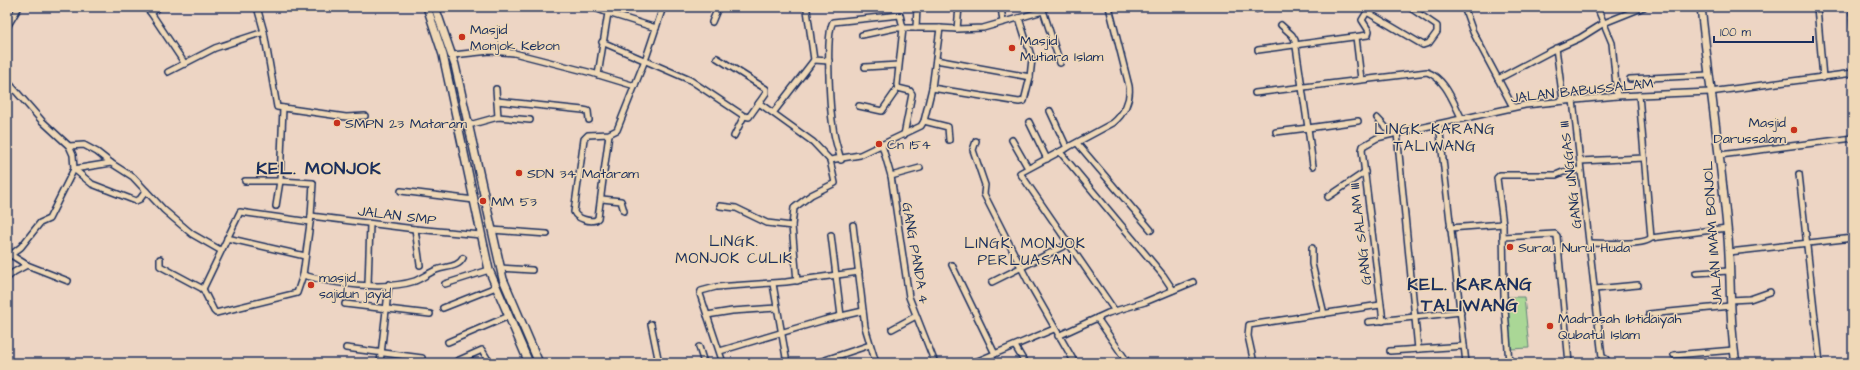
<svg xmlns="http://www.w3.org/2000/svg" width="1860" height="370" font-family="'Architects Daughter',sans-serif">
<style>
.green{fill:#aad796;stroke:#62837a}
.lines{fill:none;stroke-linecap:round;stroke-linejoin:round}
.minor-casing{stroke:#1b2f5e;stroke-width:8}
.secondary-casing{stroke:#1b2f5e;stroke-width:10}
.minor{stroke:#efd8b7;stroke-width:5}
.secondary{stroke:#efd8b7;stroke-width:7}
.poi-dot{fill:#c8321e;stroke:#efd8b7;stroke-width:1.5}
.labels{text-anchor:middle;stroke-width:3;stroke-linejoin:round;paint-order:stroke}
.poi-label{font-size:14px;fill:#1b2f5e;stroke:#efd8b7;text-anchor:start}
.street-label{font-size:14px;fill:#1b2f5e;stroke:#efd8b7}
.neighbourhood-label{font-size:15px;letter-spacing:1px;fill:#1b2f5e;stroke:#efd8b7}
.district-label{font-size:18px;font-weight:bold;letter-spacing:1px;fill:#1b2f5e;stroke:#efd8b7}
</style>
<rect width="100%" height="100%" fill="#edd5c4"/>
<filter id="ink" filterUnits="userSpaceOnUse"><feTurbulence type="fractalNoise" baseFrequency=".025" numOctaves="2"/><feDisplacementMap in="SourceGraphic" scale="8" xChannelSelector="R" yChannelSelector="G"/><feConvolveMatrix kernelMatrix="1 2 1 2 8 2 1 2 1" color-interpolation-filters="sRGB"/></filter>
<g filter="url(#ink)">
<polygon class="green" points="1506,297 1524,297 1529,348 1511,349"/>
<g class="lines">
<g class="minor-casing">
<g id="minor">
<polyline points="145,7 151,13 185,64"/>
<polyline points="257,7 264,32 277,107 346,117 365,116"/>
<polyline points="593,7 608,13 598,75"/>
<polyline points="1001,7 1003,22"/>
<polyline points="1042,7 1060,63"/>
<path d="M1109 7 1129 86C1131 100 1124 114 1113 123L1020 173 1115 311"/>
<polyline points="1256,7 1257,9"/>
<polyline points="1464,7 1473,32 1513,107"/>
<polyline points="1597,7 1612,43 1617,96"/>
<polyline points="1817,7 1823,78"/>
<polyline points="1852,7 1853,26"/>
<polyline points="807,10 814,60 829,61"/>
<polyline points="1367,12 1423,45 1429,43 1437,32 1437,26 1409,7"/>
<polyline points="151,13 159,7"/>
<polyline points="608,13 656,28"/>
<polyline points="712,22 717,10 715,7"/>
<polyline points="1281,25 1292,35 1295,40 1308,128 1358,121"/>
<polyline points="7,27 19,7"/>
<polyline points="916,28 917,7"/>
<polyline points="940,28 957,29 959,7"/>
<polyline points="957,29 983,28 1043,11"/>
<polyline points="1356,37 1361,79"/>
<polyline points="602,42 690,80 744,116 749,117 766,93 766,89 717,58"/>
<polyline points="1556,48 1563,101"/>
<polyline points="1258,50 1368,35 1369,31 1362,20 1370,7"/>
<polyline points="453,55 490,51 514,53 592,73 635,86"/>
<polyline points="936,60 1030,77"/>
<polyline points="865,67 898,65"/>
<polyline points="168,72 215,48 264,32"/>
<polyline points="1498,79 1551,51 1580,38 1604,23 1644,7"/>
<polyline points="1630,79 1708,75"/>
<polyline points="7,81 42,121 69,146 84,145 97,152 111,163 133,177 164,210 192,234 220,250"/>
<polyline points="932,88 1019,102 1024,101 1030,77 1032,59 1019,18"/>
<polyline points="496,89 498,117"/>
<path d="M1255 93 1427 72C1446 79 1453 102 1462 119"/>
<polyline points="1639,95 1651,238"/>
<polyline points="1573,100 1601,348 1602,357 1606,359 1607,363"/>
<polyline points="497,101 583,110 588,111 589,120"/>
<polyline points="759,103 813,142 830,160 860,155 921,126 924,121 932,88 940,28 895,28 862,35"/>
<polyline points="859,106 882,111 898,88"/>
<polyline points="1050,111 1067,148"/>
<polyline points="773,113 814,60"/>
<polyline points="1377,118 1392,134"/>
<polyline points="924,121 948,127 949,140"/>
<polyline points="1029,122 1047,159"/>
<polyline points="1439,124 1466,363"/>
<polyline points="469,125 498,117 530,120"/>
<polyline points="1276,132 1308,128 1313,166"/>
<polyline points="1397,133 1418,349"/>
<path d="M609 134 598 218 596 220C590 222 577 219 574 212L584 139 588 135 609 134 617 130 647 55 663 7"/>
<polyline points="734,136 744,116"/>
<polyline points="1012,140 1028,168"/>
<polyline points="976,141 973,150 985,185 984,194 1028,281 1075,363"/>
<polyline points="1077,143 1151,230"/>
<polyline points="882,145 891,176 909,297 935,363"/>
<polyline points="1060,152 1163,275 1173,290"/>
<polyline points="1720,155 1853,138"/>
<path d="M841 160C838 149 834 138 833 127 830 110 825 34 833 22L900 15 903 28 897 85 898 88 910 91 912 94 904 135"/>
<polyline points="1580,161 1644,158"/>
<polyline points="74,169 92,184 136,201 140,199 146,191"/>
<polyline points="74,169 111,163"/>
<polyline points="1799,174 1820,363"/>
<polyline points="891,176 920,168"/>
<polyline points="245,181 280,181 276,206"/>
<polyline points="401,191 474,200"/>
<polyline points="1328,197 1365,172"/>
<polyline points="602,199 621,201 624,211"/>
<polyline points="720,206 736,208 767,223 792,226"/>
<polyline points="311,216 415,229 481,235"/>
<polyline points="853,225 865,327 876,363"/>
<polyline points="1450,228 1503,224"/>
<polyline points="415,229 420,265"/>
<polyline points="492,230 547,234"/>
<polyline points="831,235 841,316"/>
<polyline points="1503,237 1555,234 1557,236 1569,363"/>
<polyline points="227,238 305,256"/>
<path d="M1590 243C1602 243 1644 246 1651 238L1727 228"/>
<polyline points="1312,248 1312,264 1324,314"/>
<polyline points="1729,252 1853,238"/>
<polyline points="11,255 27,265"/>
<polyline points="7,258 21,247 40,223 49,219 74,169 73,155 69,146"/>
<polyline points="160,259 160,266 203,289 214,311 216,313 297,293 303,275 311,216 313,183 280,181 283,108"/>
<polyline points="952,265 995,354"/>
<polyline points="500,268 532,270"/>
<polyline points="1696,273 1729,271"/>
<path d="M303 275C334 284 384 291 415 281 422 278 429 273 436 270 446 266 458 268 463 258"/>
<polyline points="7,278 14,272 27,265 68,281"/>
<polyline points="797,281 792,226 794,208 811,195 835,183 830,160"/>
<polyline points="992,282 1070,243"/>
<polyline points="445,284 489,270"/>
<polyline points="773,284 787,363"/>
<polyline points="368,285 370,224"/>
<polyline points="203,289 240,212 310,222"/>
<polyline points="1595,289 1638,285"/>
<polyline points="1730,300 1750,299 1770,292"/>
<polyline points="345,304 430,314"/>
<polyline points="443,308 496,287"/>
<polyline points="1649,314 1730,306"/>
<polyline points="707,315 732,311 777,308"/>
<polyline points="1097,318 1128,363"/>
<polyline points="1383,321 1362,150 1363,146 1377,138 1397,133 1525,105 1617,96 1710,92 1853,73"/>
<polyline points="1368,322 1461,312"/>
<polyline points="651,324 659,363"/>
<polyline points="892,329 916,316"/>
<polyline points="1058,336 1108,313 1145,302 1193,282"/>
<polyline points="448,342 509,316"/>
<polyline points="1015,346 1025,363"/>
<polyline points="699,347 704,363"/>
<polyline points="346,348 422,358"/>
<polyline points="720,351 824,320 863,311"/>
<polyline points="1390,351 1464,346"/>
<polyline points="1674,355 1734,350"/>
<polyline points="380,363 389,284"/>
<polyline points="456,363 457,361 482,350 490,363"/>
<polyline points="723,363 700,294 701,291 716,287 786,282 859,272"/>
<polyline points="816,363 870,345"/>
<polyline points="973,363 1054,329"/>
<polyline points="1254,363 1248,336 1249,325 1380,305"/>
<polyline points="1281,363 1318,361"/>
<polyline points="1509,363 1504,295 1503,224 1497,178 1500,175 1556,175 1563,172 1580,170"/>
</g>
</g>
<g class="secondary-casing">
<g id="secondary">
<polyline points="427,7 443,55 489,270 529,363"/>
<polyline points="435,7 455,65 503,279 539,363"/>
<path d="M1701 7C1709 80 1720 153 1727 227 1732 272 1728 318 1736 363"/>
</g>
</g>
<use href="#minor" class="minor"/>
<use href="#secondary" class="secondary"/>
</g>
</g>
<g class="poi-dot">
<circle cx="462" cy="37" r="4"/>
<circle cx="1012" cy="48" r="4"/>
<circle cx="337" cy="123" r="4"/>
<circle cx="1794" cy="130" r="4"/>
<circle cx="879" cy="144" r="4"/>
<circle cx="519" cy="173" r="4"/>
<circle cx="483" cy="201" r="4"/>
<circle cx="1510" cy="247" r="4"/>
<circle cx="311" cy="285" r="4"/>
<circle cx="1550" cy="326" r="4"/>
</g>
<g class="labels">
<g class="poi-label">
<text x="470" y="34">Masjid<tspan x="470" dy="16">Monjok Kebon</tspan></text>
<text x="1020" y="45">Masjid<tspan x="1020" dy="16">Mutiara Islam</tspan></text>
<text x="1786" y="127" text-anchor="end">Masjid<tspan x="1786" dy="16">Darussalam</tspan></text>
<text x="345" y="128">SMPN 23 Mataram</text>
<text x="887" y="149">Cn 154</text>
<text x="527" y="178">SDN 34 Mataram</text>
<text x="491" y="206">MM 53</text>
<text x="1518" y="252">Surau Nurul Huda</text>
<text x="319" y="282">masjid<tspan x="319" dy="16">sajidun jayid</tspan></text>
<text x="1558" y="323">Madrasah Ibtidaiyah<tspan x="1558" dy="16">Qubatul Islam</tspan></text>
</g>
<g class="street-label">
<text transform="translate(1582 90) rotate(-6)" y="5">JALAN BABUSSALAM</text>
<text transform="translate(1570 175) rotate(-97)" y="5">GANG UNGGAS III</text>
<text transform="translate(397 215) rotate(7)" y="5">JALAN SMP</text>
<text transform="translate(1712 233) rotate(-94)" y="5">JALAN IMAM BONJOL</text>
<text transform="translate(1360 234) rotate(-97)" y="5">GANG SALAM III</text>
<text transform="translate(916 253) rotate(80)" y="5">GANG PANDA 4</text>
</g>
<g class="neighbourhood-label">
<text x="1435" y="134">LINGK. KARANG<tspan x="1435" dy="17">TALIWANG</tspan></text>
<text x="734" y="246">LINGK.<tspan x="734" dy="17">MONJOK CULIK</tspan></text>
<text x="1025" y="248">LINGK. MONJOK<tspan x="1025" dy="17">PERLUASAN</tspan></text>
</g>
<g class="district-label">
<text x="319" y="174">KEL. MONJOK</text>
<text x="1470" y="290">KEL. KARANG<tspan x="1470" dy="21">TALIWANG</tspan></text>
</g>
</g>
<rect width="1860" height="370" fill="none" stroke="#efd8b7" stroke-width="24"/>
<rect x="12" y="12" width="1836" height="346" fill="none" stroke="#1b2f5e" stroke-width="1.5" filter="url(#ink)"/>
<path d="M1714 36v6h99v-6" fill="none" stroke="#1b2f5e" stroke-width="2"/>
<text x="1720" y="36" font-size="12" fill="#1b2f5e" stroke="#efd8b7" stroke-width="3" paint-order="stroke">100 m</text>
</svg>
